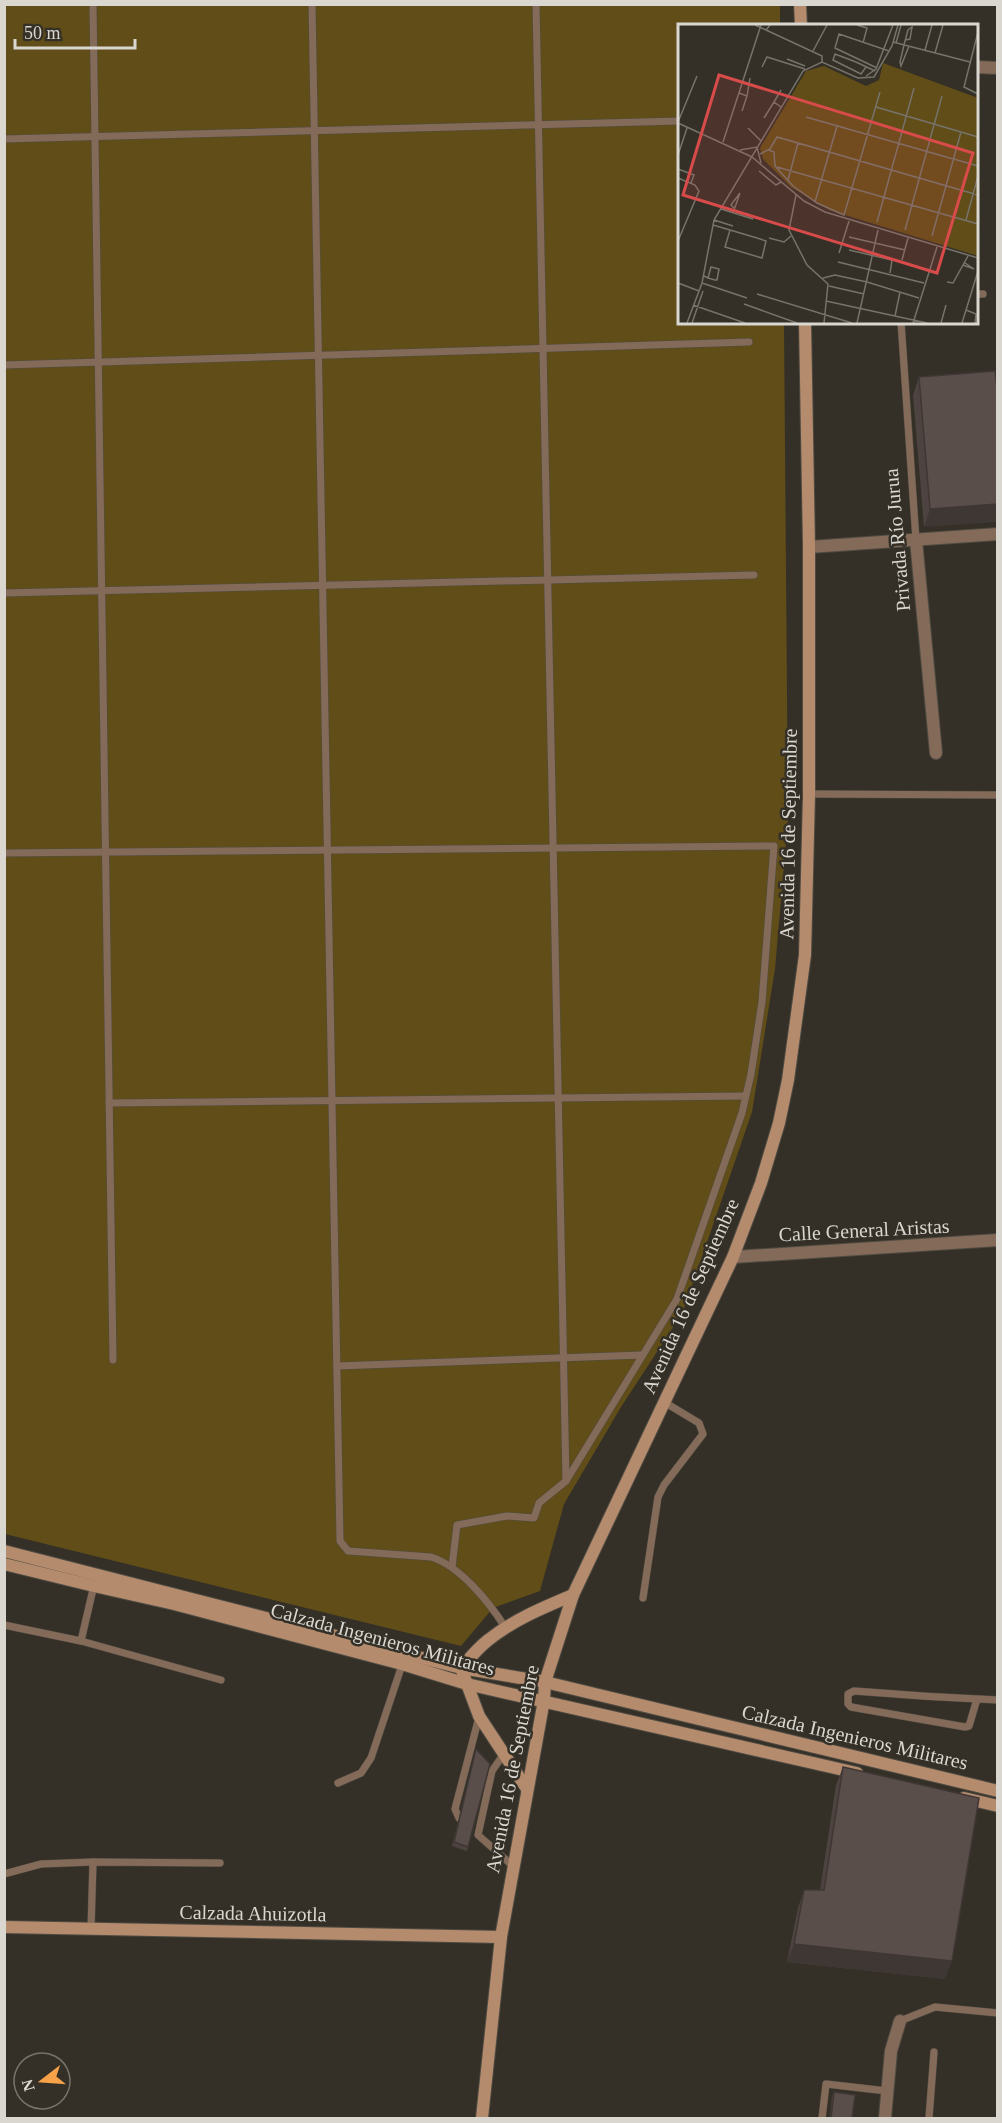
<svg xmlns="http://www.w3.org/2000/svg" width="1002" height="2123" font-family="'Times New Roman',serif">
<style>
.green{fill:#614d18}
.lines{fill:none;stroke-linecap:round;stroke-linejoin:round}
.lane-casing{stroke:#4f4b42;stroke-width:8}
.street-casing{stroke:#4f4b42;stroke-width:14}
.secondary-casing{stroke:#4f4b42;stroke-width:14}
.lane{stroke:#846a58;stroke-width:7}
.street{stroke:#846a58;stroke-width:12}
.secondary{stroke:#b48b6d;stroke-width:12}
.wall{fill:#4d4340}
.shaded-wall{fill:#3f3734}
.building{fill:#5a4e4b;stroke:#3f3734;stroke-width:1.5}
.labels{text-anchor:middle;stroke-width:5;stroke-linejoin:round;paint-order:stroke}
.street-label{font-size:20px;fill:#dad7d1;stroke:#343027}
.inset-road{fill:none;stroke:#76736b;stroke-width:1.5}
.view{fill:#d74b4a;fill-opacity:0.15;stroke:#d74b4a;stroke-width:3}
.inset-edge{fill:none;stroke:#dad7d1;stroke-width:3}
</style>
<rect width="100%" height="100%" fill="#343027"/>
<polygon class="green" points="5,5 780,5 780,25 680,26 680,322 784,323 788,819 775,969 752,1112 683,1312 621,1407 564,1504 540,1591 493,1608 461,1646 5,1534"/>
<g class="lines">
<g class="lane-casing">
<g id="lane">
<polyline points="93,4 113,1360"/>
<path d="M312 4 340 1541 348 1551 431 1557C460 1566 489 1602 505 1627"/>
<polyline points="536,4 566,1481"/>
<polyline points="4,139 680,121"/>
<polyline points="976,294 983,294"/>
<polyline points="901,322 916,540"/>
<polyline points="4,365 749,342"/>
<polyline points="4,593 754,575"/>
<polyline points="809,794 998,795"/>
<polyline points="4,853 774,846 762,1002 751,1074 742,1113 677,1299 566,1481 539,1503 534,1518 507,1516 457,1525 452,1567"/>
<polyline points="109,1103 745,1096"/>
<polyline points="337,1366 642,1355"/>
<polyline points="643,1598 658,1497 664,1485 703,1434 699,1423 664,1402"/>
<polyline points="4,1625 81,1641 94,1585"/>
<polyline points="81,1641 221,1680"/>
<path d="M977 1699 969 1726 965 1727 851 1707 848 1704V1694L854 1691C902 1695 950 1698 998 1700"/>
<polyline points="503,1755 492,1771 478,1835 513,1866"/>
<polyline points="338,1783 361,1773 371,1758 403,1662"/>
<polyline points="459,1818 455,1809 479,1717"/>
<polyline points="4,1874 41,1864 93,1862"/>
<polyline points="91,1929 93,1862 220,1863"/>
<polyline points="900,2021 935,2007 998,2013"/>
<polyline points="822,2118 826,2084 887,2091"/>
<polyline points="929,2118 934,2052"/>
</g>
</g>
<g class="street-casing">
<g id="street">
<polyline points="976,67 998,68"/>
<polyline points="916,540 936,753"/>
<polyline points="809,547 998,534"/>
<polyline points="733,1257 998,1240"/>
<polyline points="885,2118 891,2051 900,2021"/>
</g>
</g>
<g class="secondary-casing">
<g id="secondary">
<polyline points="800,4 801,26"/>
<polyline points="4,1551 461,1668 545,1682 998,1791"/>
<polyline points="4,1564 94,1586 174,1604 402,1664 467,1684 857,1773"/>
<path d="M527 1789 479 1716 461 1668C469 1659 477 1649 487 1641 513 1620 542 1608 573 1595"/>
<polyline points="964,1798 998,1806"/>
<polyline points="4,1927 501,1937"/>
<polyline points="482,2118 501,1937 544,1700 545,1682 573,1595 733,1257 761,1183 779,1123 788,1080 805,955 809,794 809,547 805,322"/>
</g>
</g>
<use href="#lane" class="lane"/>
<use href="#street" class="street"/>
<use href="#secondary" class="secondary"/>
</g>
<g class="wall">
<polygon points="995,371 924,527 913,395 919,377"/>
<polygon points="476,1749 468,1847 467,1851 452,1846"/>
<polygon points="843,1767 945,1979 787,1962 798,1908 804,1890 820,1890 836,1785"/>
<polygon points="834,2092 852,2118 830,2118 832,2097"/>
</g>
<g class="shaded-wall">
<polygon points="998,504 998,522 924,527 930,509"/>
<polygon points="794,1944 952,1961 945,1979 787,1962"/>
</g>
<g class="building">
<polygon points="995,371 998,397 998,504 930,509 919,377"/>
<polygon points="476,1749 490,1764 468,1847 454,1842"/>
<polygon points="843,1767 979,1798 952,1961 794,1944 804,1890 824,1890"/>
<polygon points="834,2092 855,2095 852,2118 831,2118"/>
</g>
<g class="labels">
<g class="street-label">
<text transform="translate(897 540) rotate(-95)" y="7">Privada Río Jurua</text>
<text transform="translate(788 834) rotate(-89)" y="7">Avenida 16 de Septiembre</text>
<text transform="translate(864 1230) rotate(-3)" y="7">Calle General Aristas</text>
<text transform="translate(690 1296) rotate(-66)" y="7">Avenida 16 de Septiembre</text>
<text transform="translate(383 1639) rotate(15)" y="7">Calzada Ingenieros Militares</text>
<text transform="translate(855 1737) rotate(13)" y="7">Calzada Ingenieros Militares</text>
<text transform="translate(512 1769) rotate(-79)" y="7">Avenida 16 de Septiembre</text>
<text transform="translate(253 1913) rotate(1)" y="7">Calzada Ahuizotla</text>
</g>
</g>
<g transform="translate(678 24)">
<rect width="300" height="300" fill="#343027"/>
<path d="M205 39 300 74V232L151 186 113 163 85 135 82 124 128 47 146 42 188 62 201 56Z" fill="#614d18"/>
<path class="inset-road" d="M77 1 88 6 92 1M179 1 189 4 185 19M88 6 144 32V38M300 8 286 63 300 70M227 16 232 15 234 3 230 6 226 21 222 38 223 42 231 22M215 18 292 38M218 19 223 1M247 26 254 1M135 27 149 1M257 29 265 1M109 35 127 42M84 43 89 33 127 45M188 43 183 50 155 36 157 30 178 38 195 46 197 47M199 44 157 24 161 10 211 27M188 52 198 45 215 1M103 66 96 78 103 83M61 69 69 72 64 87M69 72 72 54M198 83 300 113M128 93 300 142M86 94 96 78M0 98 19 52M0 99 74 133 126 177 147 188 300 234M70 104 83 117M45 118 83 1M62 126 79 123 83 139M91 126 96 128 97 142 115 162 139 179 166 191 202 68M82 130 92 125 99 113 300 171M0 131 9 104M99 143 300 200M0 145 16 151 13 159M81 147 98 161 103 158M0 154 17 161 21 167 0 217M110 156 120 119M118 171 111 206 129 241 150 260 146 299M137 178 159 102M56 184 53 181 62 169M43 185 75 195M55 189 62 169M36 196 55 202M288 196 300 152M199 198 236 64M35 201 52 206 79 214 88 217 84 234 47 223 52 206M227 206 264 72M254 212 283 108M171 213 227 226M91 214 106 218 113 212M171 226 214 236 212 249M161 229 171 197M224 236 230 214M160 238 246 259M285 241 296 245 287 239M26 252 30 254 37 256H39L41 245 33 243 30 254M145 254 157 251 189 258 241 274M269 258 275 259 290 232M0 259 21 267M24 259 69 274M151 262 186 270M79 270 174 299M148 277 249 299M66 280 119 299M15 281 67 299M288 286 298 290 297 299M217 292 222 268M9 299 24 259 36 196 125 47 144 38 180 54 196 53 214 22 220 1M14 299 25 267M179 299 200 206M235 299 259 223M263 299 268 281M284 299 300 247"/>
<path class="view" d="M41 51 295 129 259 249 5 171Z"/>
<rect width="300" height="300" class="inset-edge"/>
</g>
<rect width="1002" height="2123" fill="none" stroke="#dad7d1" stroke-width="12"/>
<g transform="translate(42 2081) rotate(253)"><circle r="28" fill="#343027" stroke="#76736b" stroke-width="1.5"/>
<path d="M0-4.5L10 22L0 15L-10 22Z" fill="#f7a148"/>
<text y="-9" font-size="16" font-weight="bold" text-anchor="middle" fill="#dad7d1">N</text>
</g>
<path d="M15 39v9h120v-9" fill="none" stroke="#dad7d1" stroke-width="3"/>
<text x="24" y="39" font-size="18" fill="#dad7d1" stroke="#343027" stroke-width="4.5" paint-order="stroke">50 m</text>
</svg>
